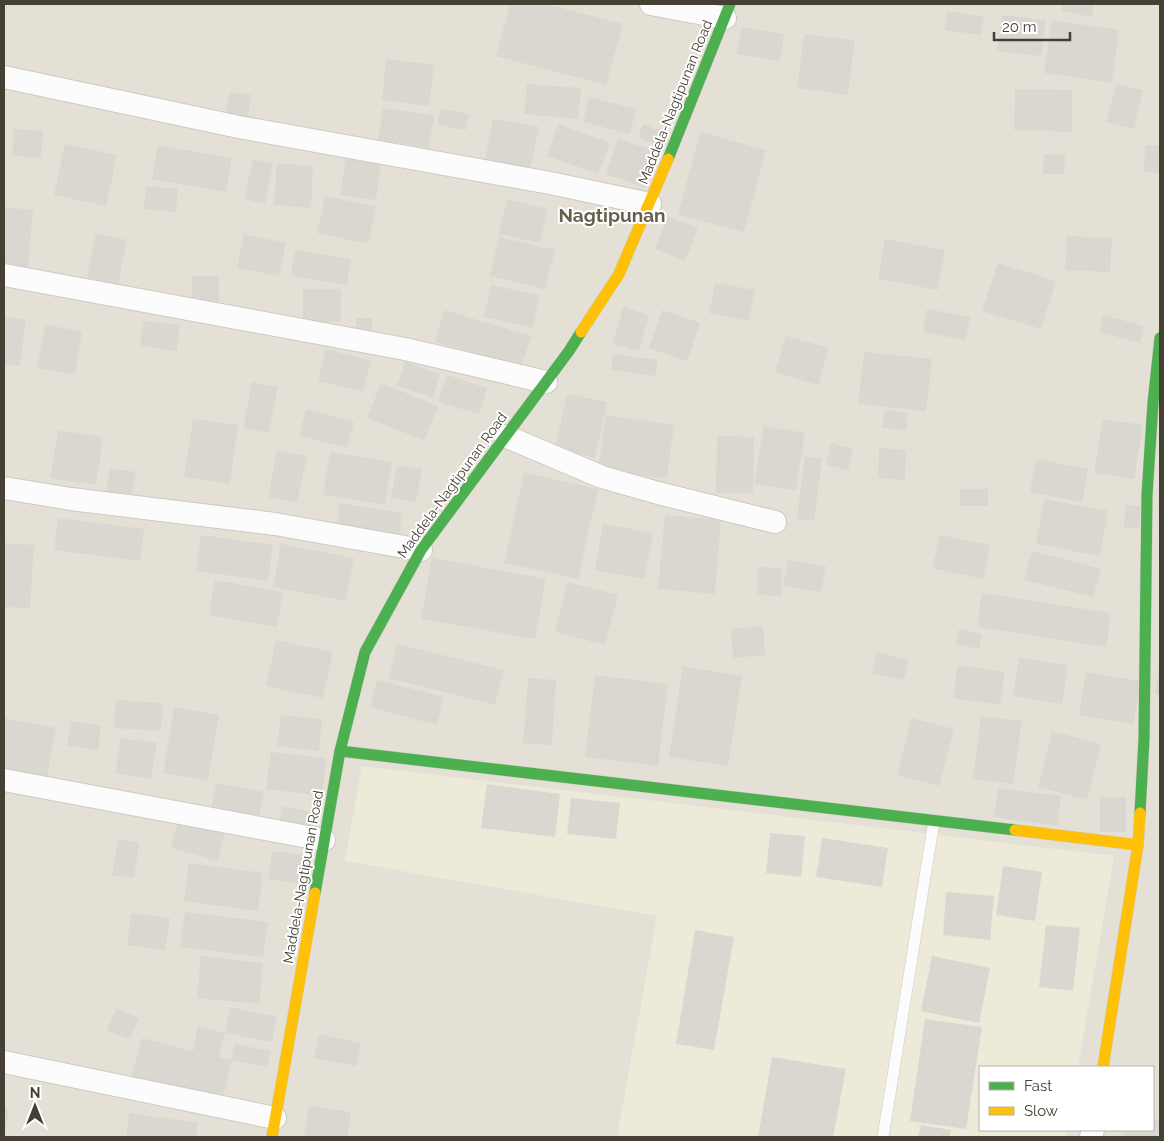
<svg xmlns="http://www.w3.org/2000/svg" width="1164" height="1141" font-family="Raleway,sans-serif">
<style>
.residential{fill:#e4e0d5;fill-rule:evenodd}
.education{fill:#eeeada}
.building{fill:#d9d7d0}
.lines{fill:none;stroke-linecap:round;stroke-linejoin:round}
.lane-casing{stroke:#cccac4;stroke-width:12}
.street-casing{stroke:#cccac4;stroke-width:24}
.fast-casing{stroke:#cfccbf;stroke-width:12}
.slow-casing{stroke:#cfccbf;stroke-width:12}
.lane{stroke:#fdfcfc;stroke-width:11}
.street{stroke:#fdfcfc;stroke-width:22}
.fast{stroke:#4caf50;stroke-width:11}
.slow{stroke:#ffc107;stroke-width:11}
.labels{text-anchor:middle;stroke-width:4;stroke-linejoin:round;paint-order:stroke}
.street-label{font-size:14px;fill:#454034;stroke:#fff}
.district-label{font-size:19px;font-weight:bold;fill:#685f4b;stroke:#fff}
</style>
<rect width="100%" height="100%" fill="#f0eee8"/>
<path class="residential" d="M4 4H1160V1137H4ZM980 1067H1153V1130H980Z"/>
<polygon class="education" points="362,766 1114,856 1078,1067 980,1067 980,1130 1067,1130 1066,1137 617,1137 657,916 345,861"/>
<g class="building">
<polygon points="510,4 546,4 623,24 606,85 496,56"/>
<polygon points="1062,4 1094,4 1092,17 1061,11"/>
<polygon points="947,11 984,17 981,35 945,30"/>
<polygon points="1002,15 1046,20 1041,56 997,51"/>
<polygon points="1052,20 1119,30 1112,83 1044,73"/>
<polygon points="742,27 784,34 780,61 737,54"/>
<polygon points="804,34 855,40 848,95 797,88"/>
<polygon points="386,59 434,65 429,106 382,100"/>
<polygon points="527,84 581,88 578,119 524,114"/>
<polygon points="1116,84 1143,90 1134,129 1106,122"/>
<polygon points="1015,89 1072,90 1072,132 1014,130"/>
<polygon points="230,92 252,95 247,121 225,117"/>
<polygon points="589,97 636,109 630,134 583,122"/>
<polygon points="383,108 434,115 429,148 378,140"/>
<polygon points="440,108 469,114 466,130 438,125"/>
<polygon points="493,119 539,127 530,171 484,163"/>
<polygon points="558,124 610,143 598,174 547,156"/>
<polygon points="643,124 664,132 658,146 638,137"/>
<polygon points="14,129 43,131 41,158 12,156"/>
<polygon points="700,132 766,150 744,232 678,215"/>
<polygon points="618,139 659,152 646,188 606,174"/>
<polygon points="65,144 117,155 106,206 54,195"/>
<polygon points="158,145 232,158 226,192 152,179"/>
<polygon points="1145,145 1160,146 1160,173 1144,172"/>
<polygon points="1044,154 1065,155 1064,174 1043,174"/>
<polygon points="346,156 381,161 376,200 340,195"/>
<polygon points="253,159 273,164 265,204 244,199"/>
<polygon points="277,163 313,166 311,208 274,205"/>
<polygon points="146,186 178,189 176,212 144,209"/>
<polygon points="325,196 376,207 368,244 317,233"/>
<polygon points="507,199 548,209 540,243 499,234"/>
<polygon points="4,207 33,210 28,267 4,265"/>
<polygon points="668,216 698,228 685,261 655,249"/>
<polygon points="96,234 127,240 118,284 87,277"/>
<polygon points="244,234 286,243 279,276 237,268"/>
<polygon points="1067,236 1112,238 1110,272 1065,270"/>
<polygon points="499,237 555,250 545,289 490,276"/>
<polygon points="885,239 945,250 938,290 878,279"/>
<polygon points="295,250 351,259 347,285 291,276"/>
<polygon points="998,263 1056,281 1041,329 982,311"/>
<rect x="192" y="276" width="27" height="26"/>
<polygon points="715,283 755,290 749,321 709,313"/>
<polygon points="491,285 540,295 533,328 484,317"/>
<polygon points="303,289 341,289 341,322 303,321"/>
<polygon points="623,307 649,315 639,351 613,344"/>
<polygon points="927,309 970,317 966,340 923,332"/>
<polygon points="444,310 532,336 521,366 435,342"/>
<polygon points="662,310 700,323 687,361 649,348"/>
<polygon points="1103,315 1144,326 1140,343 1099,332"/>
<polygon points="4,317 26,320 20,366 4,364"/>
<rect x="356" y="318" width="16" height="18"/>
<polygon points="143,321 180,325 177,351 140,346"/>
<polygon points="45,325 82,331 75,375 37,368"/>
<polygon points="786,336 829,348 818,385 775,372"/>
<polygon points="326,349 371,361 363,392 318,381"/>
<polygon points="864,352 932,359 926,411 858,404"/>
<polygon points="613,354 658,360 655,376 611,370"/>
<polygon points="405,362 440,374 433,398 397,386"/>
<polygon points="447,375 487,388 479,414 438,402"/>
<polygon points="252,382 278,387 269,433 243,428"/>
<polygon points="381,383 438,406 424,440 367,418"/>
<polygon points="567,394 607,402 595,458 555,449"/>
<polygon points="306,409 354,422 347,448 299,436"/>
<polygon points="885,410 908,412 906,430 882,428"/>
<polygon points="606,415 674,425 667,479 598,469"/>
<polygon points="193,419 238,425 230,484 184,477"/>
<polygon points="1103,419 1143,425 1134,479 1094,473"/>
<polygon points="764,426 805,433 796,490 754,484"/>
<polygon points="58,430 103,437 96,485 50,478"/>
<polygon points="717,436 754,437 753,493 716,493"/>
<polygon points="831,443 853,449 848,470 826,465"/>
<polygon points="879,448 906,450 905,480 878,478"/>
<polygon points="277,450 307,456 297,503 268,497"/>
<polygon points="330,452 392,462 385,505 323,495"/>
<polygon points="805,456 822,459 814,521 797,519"/>
<polygon points="1036,459 1088,469 1082,502 1030,492"/>
<polygon points="397,465 422,469 416,502 391,498"/>
<polygon points="110,468 136,472 131,496 106,492"/>
<polygon points="524,473 598,489 578,579 504,563"/>
<rect x="960" y="489" width="28" height="17"/>
<polygon points="1044,499 1108,511 1100,556 1036,544"/>
<polygon points="339,503 402,513 399,537 337,527"/>
<polygon points="1125,505 1140,506 1139,528 1124,527"/>
<polygon points="665,515 721,520 715,594 658,589"/>
<polygon points="58,518 144,529 140,561 54,550"/>
<polygon points="603,524 653,533 644,579 595,570"/>
<polygon points="201,535 273,545 268,581 196,571"/>
<polygon points="940,535 990,545 983,579 932,568"/>
<polygon points="4,543 34,545 30,608 4,607"/>
<polygon points="281,544 354,558 346,601 273,587"/>
<polygon points="1032,551 1101,569 1093,597 1024,580"/>
<polygon points="432,558 546,579 535,639 421,619"/>
<polygon points="788,560 826,566 821,592 783,586"/>
<polygon points="758,567 782,568 781,596 757,595"/>
<polygon points="215,580 283,592 277,627 209,615"/>
<polygon points="568,582 618,595 605,645 555,632"/>
<polygon points="982,593 1111,613 1106,647 977,627"/>
<polygon points="763,626 765,655 733,658 731,629"/>
<polygon points="959,629 982,634 979,649 956,644"/>
<polygon points="276,640 333,652 323,698 266,686"/>
<polygon points="397,644 504,670 495,705 389,678"/>
<polygon points="877,652 909,660 904,680 872,673"/>
<polygon points="1019,658 1068,665 1062,704 1013,696"/>
<polygon points="958,665 1005,672 1000,705 953,698"/>
<polygon points="683,666 742,676 728,766 669,757"/>
<polygon points="1159,668 1160,668 1160,695 1155,694"/>
<polygon points="1086,672 1141,681 1133,724 1079,715"/>
<polygon points="595,675 668,684 658,766 585,757"/>
<polygon points="528,678 556,680 552,745 523,743"/>
<polygon points="377,680 444,697 437,725 370,707"/>
<polygon points="116,700 163,703 161,731 114,728"/>
<polygon points="174,707 219,715 208,780 163,773"/>
<polygon points="281,715 322,719 319,751 277,746"/>
<polygon points="981,716 1022,721 1013,784 973,779"/>
<polygon points="4,718 56,728 47,777 4,769"/>
<polygon points="912,718 954,729 939,786 897,775"/>
<polygon points="71,721 101,726 98,750 67,746"/>
<polygon points="1052,731 1101,744 1087,800 1038,787"/>
<polygon points="121,738 157,743 151,779 115,773"/>
<polygon points="271,752 326,758 322,796 266,789"/>
<polygon points="216,783 264,792 258,823 210,814"/>
<polygon points="487,784 560,794 555,837 481,828"/>
<polygon points="998,788 1061,796 1057,826 994,817"/>
<rect x="1100" y="797" width="26" height="35"/>
<polygon points="571,798 620,803 616,839 567,834"/>
<polygon points="283,806 320,814 316,834 278,826"/>
<polygon points="178,821 225,834 218,861 171,848"/>
<polygon points="770,833 805,836 801,877 766,873"/>
<polygon points="822,838 888,848 882,887 816,877"/>
<polygon points="118,839 139,843 134,878 112,875"/>
<polygon points="272,851 312,856 308,885 268,879"/>
<polygon points="189,863 263,873 258,911 184,901"/>
<polygon points="1003,866 1042,872 1035,921 996,915"/>
<polygon points="946,892 994,896 990,940 943,935"/>
<polygon points="185,912 268,922 263,957 180,947"/>
<polygon points="131,913 170,918 165,950 127,945"/>
<polygon points="1046,925 1080,928 1073,991 1039,987"/>
<polygon points="695,930 734,937 714,1050 676,1044"/>
<polygon points="201,956 263,963 259,1004 197,998"/>
<polygon points="932,956 990,968 979,1023 921,1011"/>
<polygon points="230,1007 277,1017 272,1042 225,1033"/>
<polygon points="116,1009 139,1018 130,1039 107,1031"/>
<polygon points="925,1019 982,1027 966,1129 910,1121"/>
<polygon points="198,1026 225,1033 219,1057 232,1060 221,1102 131,1079 142,1038 193,1051"/>
<polygon points="319,1034 361,1043 356,1066 314,1058"/>
<polygon points="234,1044 271,1051 267,1067 231,1060"/>
<polygon points="772,1057 846,1069 833,1137 758,1137"/>
<polygon points="309,1105 351,1112 347,1137 304,1137"/>
<polygon points="4,1108 9,1109 5,1132 4,1131"/>
<polygon points="129,1113 198,1123 196,1137 126,1137"/>
<polygon points="1153,1119 1160,1120 1160,1137 1123,1137 1124,1130 1153,1130"/>
<polygon points="921,1125 951,1130 949,1137 918,1137"/>
</g>
<g class="lines">
<g class="lane-casing">
<polyline id="lane" points="883,1137 934,821"/>
</g>
<g class="street-casing">
<g id="street">
<polyline points="651,4 725,18"/>
<polyline points="4,77 239,127 550,183 650,204"/>
<polyline points="4,275 405,349 546,382"/>
<polyline points="505,436 602,477 658,493 775,522"/>
<polyline points="4,488 71,499 275,524 421,550"/>
<polyline points="4,780 324,840"/>
<polyline points="4,1062 275,1118"/>
<polyline points="1091,1137 1093,1130"/>
</g>
</g>
<g class="fast-casing">
<g id="fast">
<polyline points="668,159 730,4"/>
<polyline points="340,751 1015,830"/>
<polyline points="1140,813 1144,739 1147,495 1153,403 1160,338"/>
<polyline points="315,893 340,751 365,652 421,550 569,351 581,332"/>
</g>
</g>
<g class="slow-casing">
<g id="slow">
<polyline points="581,332 619,274 668,159"/>
<polyline points="1015,830 1138,845"/>
<polyline points="1103,1067 1138,845 1140,813"/>
<polyline points="272,1137 315,893"/>
</g>
</g>
<use href="#lane" class="lane"/>
<use href="#street" class="street"/>
<use href="#fast" class="fast"/>
<use href="#slow" class="slow"/>
</g>
<g class="labels">
<g class="street-label">
<text transform="translate(675 102) rotate(-68)" y="5">Maddela-Nagtipunan Road</text>
<text transform="translate(452 485) rotate(-54)" y="5">Maddela-Nagtipunan Road</text>
<text transform="translate(303 877) rotate(-80)" y="5">Maddela-Nagtipunan Road</text>
</g>
<g class="district-label">
<text x="612" y="222">Nagtipunan</text>
</g>
</g>
<rect width="1164" height="1141" fill="none" stroke="#454034" stroke-width="10"/>
<rect x="979" y="1066" width="175" height="65" fill="#ffffff" stroke="#b5b3ae"/>
<rect x="989" y="1082" width="25" height="8" fill="#4caf50" stroke="#b5b3ae"/>
<text x="1024" y="1091" font-size="15" fill="#454034">Fast</text>
<rect x="989" y="1107" width="25" height="8" fill="#ffc107" stroke="#b5b3ae"/>
<text x="1024" y="1116" font-size="15" fill="#454034">Slow</text>
<g transform="translate(35 1106)" stroke="#ffffff" stroke-width="4" paint-order="stroke">
<path d="M0-4L9 19L0 12L-9 19Z" fill="#454034"/>
<text y="-8" font-size="14" font-weight="bold" text-anchor="middle" fill="#454034">N</text>
</g>
<path d="M994 32v8h76v-8" fill="none" stroke="#454034" stroke-width="2.5"/>
<text x="1002" y="32" font-size="15" fill="#454034" stroke="#ffffff" stroke-width="4" paint-order="stroke">20 m</text>
</svg>
